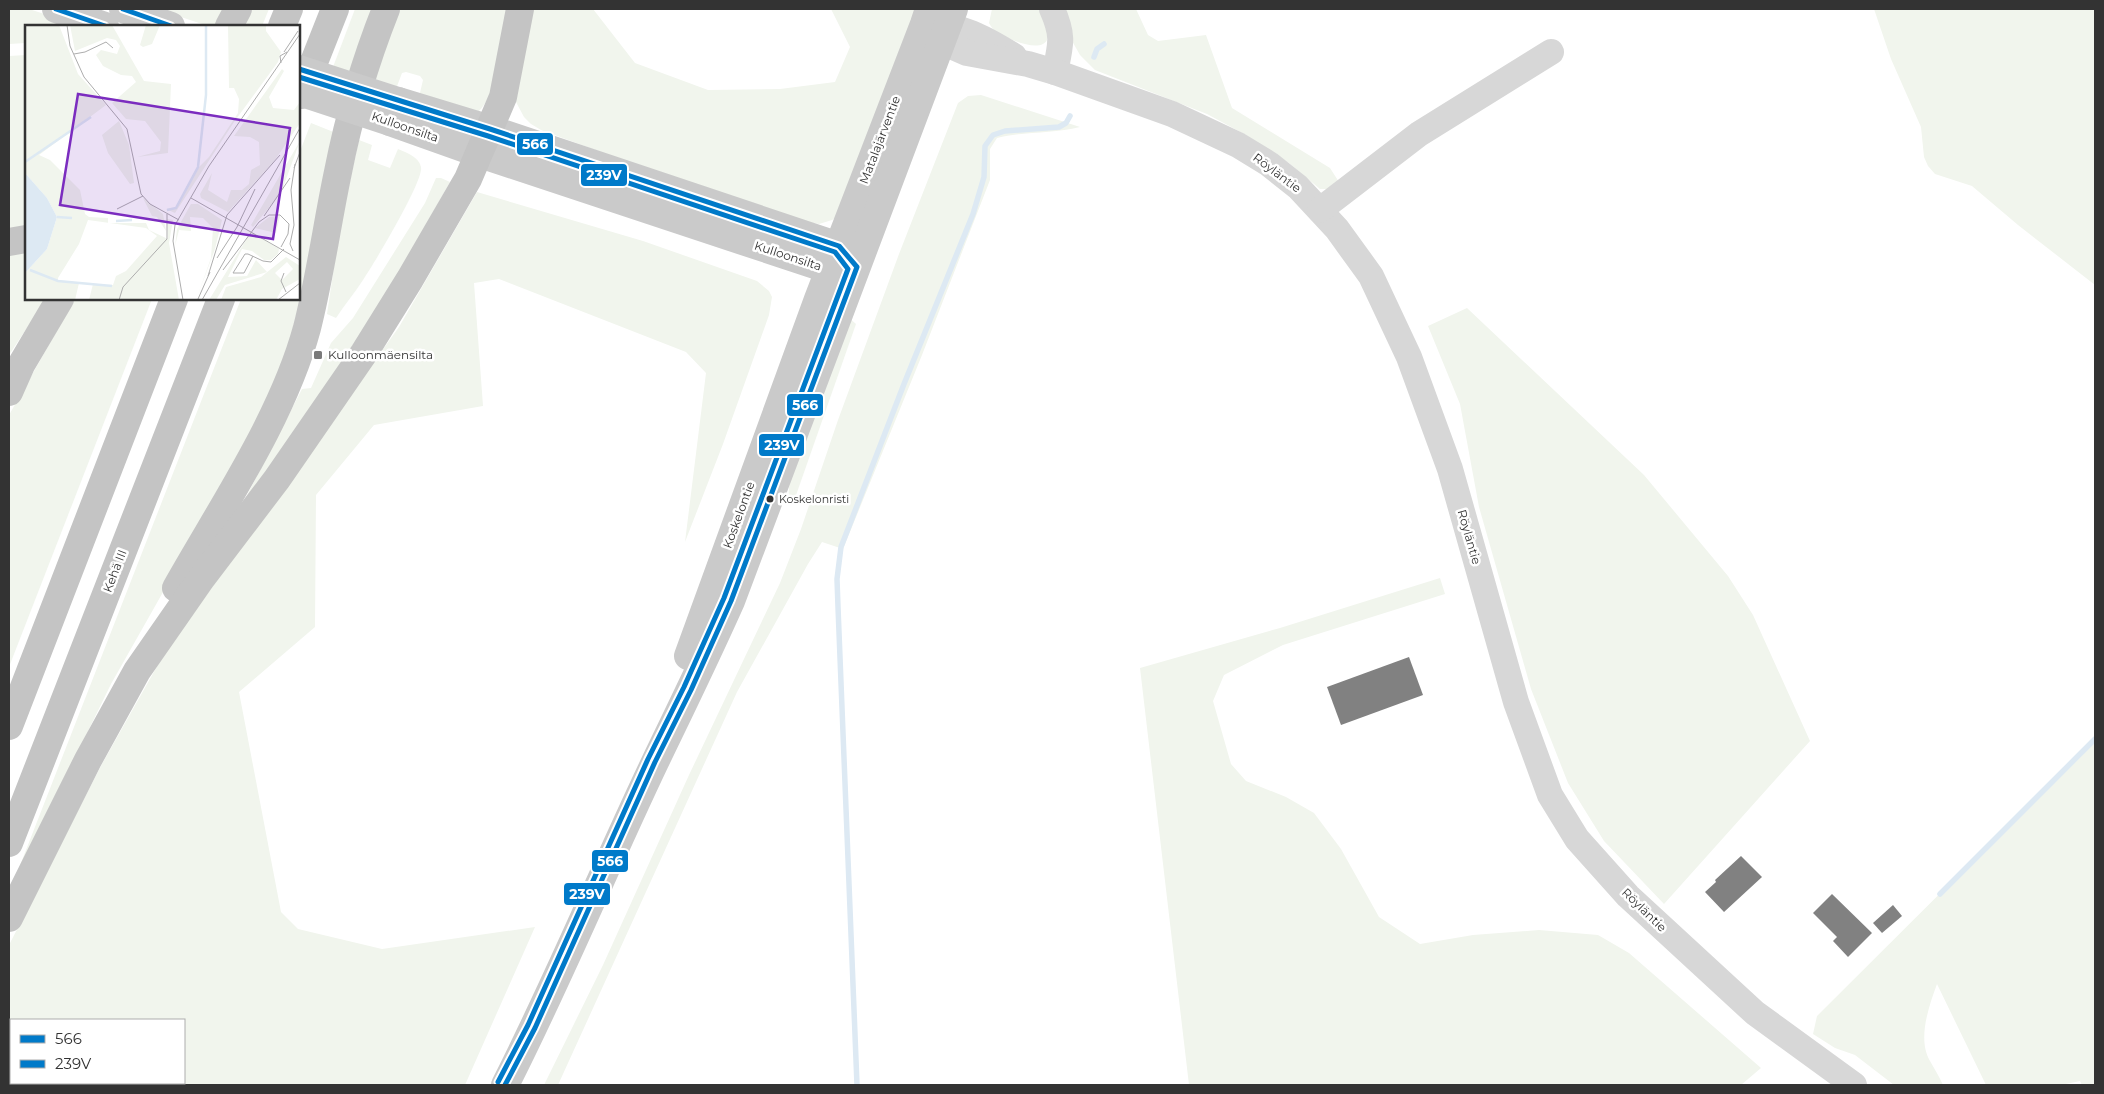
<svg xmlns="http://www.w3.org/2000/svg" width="2104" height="1094" font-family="Montserrat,sans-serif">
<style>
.green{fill:#f1f5ed;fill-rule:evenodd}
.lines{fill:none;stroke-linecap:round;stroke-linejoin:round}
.stream{stroke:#dde9f3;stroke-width:5.5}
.building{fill:#818181}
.minor{stroke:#d7d7d7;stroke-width:26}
.major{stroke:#cacaca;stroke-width:28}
.highway{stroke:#c4c4c4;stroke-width:28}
.major-bridge{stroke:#cacaca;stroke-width:28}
.bus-1-casing{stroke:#fff;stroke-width:9}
.bus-2-casing{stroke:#fff;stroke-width:9}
.bus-1{stroke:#007ac9;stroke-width:5}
.bus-2{stroke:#007ac9;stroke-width:5}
.poi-dot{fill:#7a7a7a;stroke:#fff;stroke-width:2}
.bus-dot{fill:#333;stroke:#fff;stroke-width:2}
.labels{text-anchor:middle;stroke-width:5;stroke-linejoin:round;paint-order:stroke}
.bus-label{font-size:11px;fill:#333;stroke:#fff;text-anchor:start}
.street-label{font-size:12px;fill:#333;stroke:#fff}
.poi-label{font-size:12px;fill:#333;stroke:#fff;text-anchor:start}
.inset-river{fill:none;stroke:#dde9f3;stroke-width:2.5}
.inset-road{fill:none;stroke:#adadad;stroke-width:1}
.view{fill:#7b2cbf;fill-opacity:0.15;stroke:#7b2cbf;stroke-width:2.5}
.inset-edge{fill:none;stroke:#333;stroke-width:2.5}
.line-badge{stroke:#fff;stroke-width:2}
.badge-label{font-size:14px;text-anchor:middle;font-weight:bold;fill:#fff}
</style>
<rect width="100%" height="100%" fill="#fff"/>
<g class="green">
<polygon points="9,9 29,9 81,26 26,26 26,43 9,44"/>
<polygon points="157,9 228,9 219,26 208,26"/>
<polygon points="252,9 269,9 262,26 243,26"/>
<polygon points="355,9 375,9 354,75 333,67"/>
<path d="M399 9H511C505 35 498 95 478 112L419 97 423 80 420 76 406 72 402 73 396 89 375 79Z"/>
<polygon points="532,9 593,9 635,63 708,90 780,89 835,82 850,47 831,9 921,9 843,213 832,220 819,224 780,218 541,130 531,124 524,117 516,102"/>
<path d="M992 9H1042C1044 17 1051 31 1047 40 1040 54 1006 38 996 32 993 30 991 26 989 23Z"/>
<polygon points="1064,9 1136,9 1148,35 1158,41 1206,35 1232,108 1330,168 1339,182 1330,189 1320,189 1289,163 1246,135 1207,114 1095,70 1080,55 1072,41"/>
<polygon points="1874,9 2095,9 2095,285 2018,225 1972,186 1935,174 1928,166 1924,157 1921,127 1891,59"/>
<polygon points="26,55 26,228 9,231 9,56"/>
<path d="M981 95 1080 127C1053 134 1025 131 997 138L990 149V180L922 355 843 549 822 542 808 564 737 692 558 1085H544L603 965 689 775 780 583 801 529 838 420 899 254 958 103 968 96Z"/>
<polygon points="311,123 336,133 302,292 285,359 248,442 111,684 10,891 241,299 299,299 299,154"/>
<path d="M359 140 372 145 368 160 390 168 398 149C407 153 419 157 421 167 424 181 373 265 363 280 355 293 344 305 336 318L327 314 340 227Z"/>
<path d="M436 178H441L450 182C403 266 354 352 298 431 280 455 261 479 243 503L302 389 311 388 331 343 353 318 425 203Z"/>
<path d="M477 192 643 241 757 281 769 291 772 297 769 315 723 444 685 542 706 373 686 352 499 279 474 283 483 406 374 425 316 495 315 627 239 692 281 912 298 929 382 949 535 927 465 1085H9V945L102 764 164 654 399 327ZM11 1020H184V1083H11Z"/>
<polygon points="26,253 26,299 46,299 9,355 9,255"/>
<polygon points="75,299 152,299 9,667 9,415"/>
<polygon points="1467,308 1644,475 1728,576 1753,615 1810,741 1664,904 1604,841 1568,783 1531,689 1479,507 1460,404 1428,326"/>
<polygon points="848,317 856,324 794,501 788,500 791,465"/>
<polygon points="1440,578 1445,594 1283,645 1224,675 1213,701 1231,764 1246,781 1286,797 1314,813 1341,849 1379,917 1420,944 1473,935 1539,930 1598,935 1629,953 1761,1068 1741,1085 1189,1085 1140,668 1280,628"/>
<path d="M2095 739V1085H2082L2080 1081 2061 1085H1986L1937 984C1929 1006 1917 1039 1930 1061 1935 1070 1939 1076 1943 1085H1894L1855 1055 1835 1048 1813 1034 1817 1016Z"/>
</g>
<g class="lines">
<g class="stream">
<polyline points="1094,57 1097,49 1104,44"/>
<polyline points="1940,894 2095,739"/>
<polyline points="857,1085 838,607 837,579 841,547 904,384 973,214 984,177 985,146 993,135 1005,131 1059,127 1066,123 1070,116"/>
</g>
</g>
<g class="building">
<polygon points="1409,657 1423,695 1341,725 1327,687"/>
<polygon points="1741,856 1762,877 1724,912 1705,892 1716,882 1715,880"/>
<polygon points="1832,894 1872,933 1848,957 1833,941 1837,937 1813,913"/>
<polygon points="1893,905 1902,916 1882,933 1873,923"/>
</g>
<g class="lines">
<g class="minor">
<path d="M1052 9C1064 36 1061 44 1055 72"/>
<path d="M925 24C962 25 983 37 1014 56"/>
<polyline points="927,27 942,42 967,53 1028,64 1055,72 1172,114 1238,145 1269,164 1298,187 1337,229 1371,276 1409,357 1450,469 1516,702 1550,795 1577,839 1628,896 1755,1013 1854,1085"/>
<polyline points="1320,210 1419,134 1551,52"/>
</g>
<g class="major">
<polyline points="56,9 105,26"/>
<polyline points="123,9 171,26"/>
<polyline points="398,101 490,129 839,246 851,260"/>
<polyline points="390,122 480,154 830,270 847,268"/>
<polyline points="688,656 818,299 924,24 929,9"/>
<path d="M505 1085C559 979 604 869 655 762 681 708 707 655 731 601L954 9"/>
</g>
<g class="highway">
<polyline points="229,26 238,9"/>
<polyline points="282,26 289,9"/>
<polyline points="301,95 335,9"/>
<polyline points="9,242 26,239"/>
<polyline points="9,392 21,365 60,299"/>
<path d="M176 588C221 508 283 417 307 328 320 277 327 224 338 172 349 116 365 62 386 9"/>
<polyline points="9,726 174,299"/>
<polyline points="9,843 221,299"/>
<polyline points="9,918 88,760 137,671 201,579 277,479 364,353 410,279 468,179 503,97 520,9"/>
</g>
<g class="major-bridge">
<polyline points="299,69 398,101"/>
<polyline points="299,92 390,122"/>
</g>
<g class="bus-1-casing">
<g id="bus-1">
<polyline points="56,9 105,26"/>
<polyline points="123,9 171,26"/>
<polyline points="299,69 490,129 839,246 857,267 731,601 691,690 655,762 535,1028 505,1085"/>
</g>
</g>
<g class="bus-2-casing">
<polyline id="bus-2" points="299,77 488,136 835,252 848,269 724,598 684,687 648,759 528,1025 498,1082"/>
</g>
<use href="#bus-1" class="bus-1"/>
<use href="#bus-2" class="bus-2"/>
</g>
<rect class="poi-dot" x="313" y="350" width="10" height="10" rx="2.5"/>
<circle class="bus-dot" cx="770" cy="499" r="4.5"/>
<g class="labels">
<g class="bus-label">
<text x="779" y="503">Koskelonristi</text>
</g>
<g class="street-label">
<text transform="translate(405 127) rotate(19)" y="4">Kulloonsilta</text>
<text transform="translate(880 140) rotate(-69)" y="4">Matalajärventie</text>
<text transform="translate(1277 173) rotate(37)" y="4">Röyläntie</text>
<text transform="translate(788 256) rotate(18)" y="4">Kulloonsilta</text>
<text transform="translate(739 515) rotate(-70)" y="4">Koskelontie</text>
<text transform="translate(1469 537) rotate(74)" y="4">Röyläntie</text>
<text transform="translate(115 571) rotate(-69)" y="4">Kehä III</text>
<text transform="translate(1644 910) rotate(44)" y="4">Röyläntie</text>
</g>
<g class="poi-label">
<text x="328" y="359">Kulloonmäensilta</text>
</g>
</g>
<g transform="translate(25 25)">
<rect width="275" height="275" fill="#fff"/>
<path d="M0 0H34L53 49 81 80 14 130 25 135 55 165 60 189 64 192 83 193V198H121L124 205 143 214 142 194 148 195 144 218 154 275H64L68 259 88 260 91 251 101 246 132 211 121 203 63 195 54 219 33 253V256L54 258 50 275H0V248L22 224 32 192 22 173 0 148ZM45 0H87L119 56 146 59 143 128 112 132 135 126 136 117 120 96 101 94 87 78 111 57 107 51 96 50 78 41 71 30 76 25 92 29 95 21 91 15 82 13 50 26ZM121 0H135L127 19 118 22 115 20ZM203 0H241V6L256 27 253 37 209 97 150 188 141 184 150 183 171 145 184 132 213 88 214 74 209 63H204ZM257 44 259 46 244 72 248 83 269 85 275 77V98L250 135 203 187 176 173 175 169 187 148 183 165 202 177 206 165H217L224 159 226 145 235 140 234 117 225 112 209 111ZM94 96 104 120 109 158 105 159 83 128 77 110ZM275 116 256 168 228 202 226 200ZM118 173 138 189 141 206 132 192 127 191ZM166 179H173L197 195 190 224 171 275 186 233 188 203 178 193 165 192 166 206 154 205 150 221 152 204ZM255 191 251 208 230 203 244 192ZM226 207 254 224 253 229 246 235H239L227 226 217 224 203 252 222 251 231 235 242 247 200 260 191 275H184ZM261 232 275 241V254L257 264 251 275H196L201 262 236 252ZM262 237 268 244 257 255 250 248Z" fill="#f1f5ed" fill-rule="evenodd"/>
<path d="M0 148 22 173 32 192 22 224 0 248Z" fill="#dde9f3"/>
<path class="inset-river" d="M0 137 66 92M142 185 151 183 173 142 181 70V0M32 192 47 193M91 196 107 195M5 245 33 256 87 261"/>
<path class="inset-road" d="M42 0 45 21 59 52 102 104 116 169 125 179 154 195M259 27 273 6M49 29 60 27 81 17 88 23M256 38 255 31 262 27M269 143 275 127M166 173 275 235M92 184 118 171M239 191 265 153M268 226 265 219 269 200 266 165 270 139M228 231 219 248H208L220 229H223L238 236 246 237 259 224M192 233 212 202 230 164M198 245 234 197 244 190H255L264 199 263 209 256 222M259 248 256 256 261 267M183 251 202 190 255 130M173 274 185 247M94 275 98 262 142 214V189M158 275 148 216 150 200 184 141 275 9M177 275 275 103M253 275 275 258"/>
<path class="view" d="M53 69 265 103 248 214 35 180Z"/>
<rect width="275" height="275" class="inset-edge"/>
</g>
<g class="line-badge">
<rect x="516" y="132" width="38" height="24" rx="5" fill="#007ac9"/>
<rect x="580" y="163" width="48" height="24" rx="5" fill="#007ac9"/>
<rect x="786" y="393" width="38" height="24" rx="5" fill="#007ac9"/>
<rect x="758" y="433" width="47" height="24" rx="5" fill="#007ac9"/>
<rect x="591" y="849" width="38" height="24" rx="5" fill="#007ac9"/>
<rect x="563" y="882" width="48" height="24" rx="5" fill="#007ac9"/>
</g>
<g class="badge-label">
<text x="535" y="149">566</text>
<text x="604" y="180">239V</text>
<text x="805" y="410">566</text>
<text x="782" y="450">239V</text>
<text x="610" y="866">566</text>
<text x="587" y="899">239V</text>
</g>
<rect width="2104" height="1094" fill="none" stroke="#333333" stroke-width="20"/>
<rect x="10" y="1019" width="175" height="65" fill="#ffffff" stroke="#adadad"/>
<rect x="20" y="1035" width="25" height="8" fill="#007ac9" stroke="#adadad"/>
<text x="55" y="1044" font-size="15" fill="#333333">566</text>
<rect x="20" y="1060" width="25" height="8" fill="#007ac9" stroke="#adadad"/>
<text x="55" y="1069" font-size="15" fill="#333333">239V</text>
</svg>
